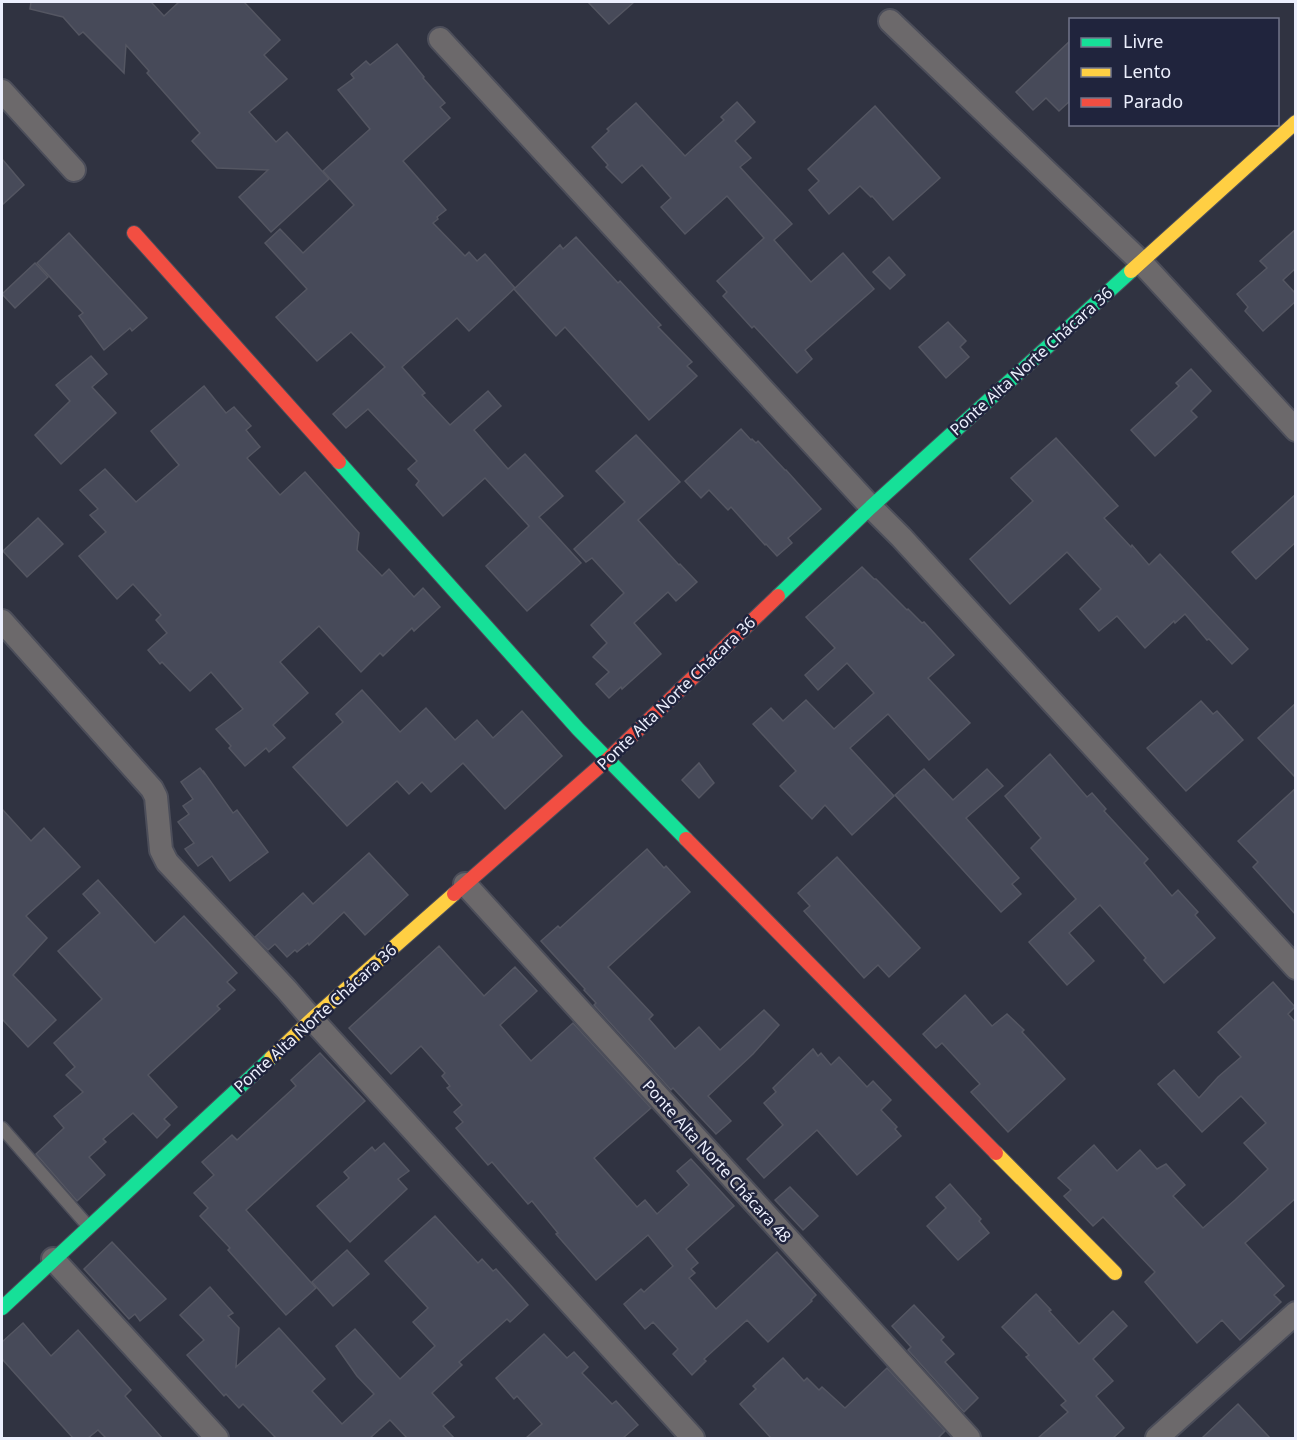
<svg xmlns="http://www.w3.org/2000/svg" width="1297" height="1440" font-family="'Noto Sans',sans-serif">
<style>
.building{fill:#474a59;stroke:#545662;stroke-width:1.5}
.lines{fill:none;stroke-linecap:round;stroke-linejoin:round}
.lane-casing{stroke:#4c4e5a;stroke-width:15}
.street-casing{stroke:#4c4e5a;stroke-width:26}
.fast-casing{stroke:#4c4e5a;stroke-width:16}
.slow-casing{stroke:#4c4e5a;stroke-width:16}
.jam-casing{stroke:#4c4e5a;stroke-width:16}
.lane{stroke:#6c696b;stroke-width:12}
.street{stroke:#6c696b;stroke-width:22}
.fast{stroke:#16e098;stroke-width:14}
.slow{stroke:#ffcf43;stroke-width:14}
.jam{stroke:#f24e42;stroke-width:14}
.labels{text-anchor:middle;stroke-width:5;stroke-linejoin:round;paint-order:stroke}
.street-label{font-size:16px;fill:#eceffd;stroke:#20243d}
</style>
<rect width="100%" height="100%" fill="#303341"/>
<g class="building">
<polygon points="31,2 151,2 164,16 179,2 244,2 280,40 264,55 287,79 249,112 276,142 287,132 329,179 271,232 239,197 268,170 217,168 192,141 200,133 147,73 149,71 126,45 124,73 83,32 79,35 63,17 30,9"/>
<polygon points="588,2 634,2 609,24"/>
<polygon points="1071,40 1071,100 1059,111 1046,98 1033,110 1016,92"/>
<polygon points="397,44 424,77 423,78 445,103 440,107 450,118 403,161 446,210 437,217 438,219 433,223 465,256 469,252 477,261 485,254 515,288 469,331 457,318 402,367 425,393 422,395 450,425 488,391 501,406 474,430 508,469 525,454 563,496 539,517 581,563 527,611 486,566 529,526 485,478 443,516 416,485 419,481 408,469 417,461 368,409 346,428 333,414 385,367 351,332 317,361 276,317 307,289 265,243 280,229 303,253 354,205 323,171 370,129 338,90 354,78 351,74 366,61 370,65"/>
<polygon points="737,102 755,122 735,141 751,158 740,167 792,224 774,240 811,282 843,253 874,289 805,350 812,359 797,373 754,326 752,328 723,296 727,292 717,281 764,238 727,196 685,234 661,207 671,198 642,165 622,183 606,167 608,165 592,147 609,131 607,129 636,103 685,156 724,120 721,117"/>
<polygon points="875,106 940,178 893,220 872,196 871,197 860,186 829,214 809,190 819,181 808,169"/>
<polygon points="2,159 24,185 2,205"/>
<polygon points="1296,229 1296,268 1283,280 1296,294 1296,301 1263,331 1245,311 1248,307 1237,294 1267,268 1260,261"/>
<polygon points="69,233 147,318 132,331 130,328 104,350 79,316 83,313 37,263"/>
<polygon points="576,237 618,283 620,281 661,325 658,327 692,362 687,366 697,376 649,420 565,327 556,336 514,289 560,245 563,249"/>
<polygon points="889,257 905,275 890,289 873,272"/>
<polygon points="35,263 48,277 15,308 2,294"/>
<polygon points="948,322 966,341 960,347 969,357 946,378 919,347"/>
<polygon points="91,356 107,374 92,387 116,413 61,464 35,435 70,401 56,385"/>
<polygon points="1191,369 1211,391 1191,411 1197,417 1155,456 1131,430 1179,386 1176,383"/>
<polygon points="204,386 226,413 234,407 251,426 246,430 260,447 247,458 280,495 305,472 359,533 357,550 382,576 389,569 414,597 423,588 440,607 414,631 412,628 383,656 380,653 361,672 319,626 280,662 308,693 273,725 285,738 269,752 266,748 245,766 229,748 231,746 216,729 243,709 211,672 190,691 162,662 160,664 148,650 167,633 156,620 161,615 133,584 117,599 79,556 106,532 90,515 98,509 80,490 105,469 136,502 179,465 151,431"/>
<polygon points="741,429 751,440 752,439 756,443 758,441 785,470 786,470 821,509 788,538 792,543 777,556 766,544 765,545 731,507 728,510 709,490 701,498 685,481"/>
<polygon points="636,435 680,482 638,520 679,565 680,564 697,582 676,601 668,592 634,623 661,654 622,689 621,687 609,698 596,684 609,672 593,657 607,643 591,625 624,593 592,558 586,562 574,549 625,502 596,471"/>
<polygon points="1056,438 1118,506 1104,518 1131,547 1132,545 1149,565 1160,554 1248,649 1232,664 1209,639 1207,640 1185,614 1175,623 1174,621 1145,648 1117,616 1099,631 1080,609 1101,589 1067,552 1010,604 970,559 1033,501 1011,478"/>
<polygon points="1296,494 1296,542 1256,579 1232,552"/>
<polygon points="38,518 63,544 27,577 3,551"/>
<polygon points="862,567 874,579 876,579 907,610 908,609 922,623 924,622 954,655 928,678 970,723 929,760 888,714 850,748 894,796 852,835 825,805 812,819 780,786 796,771 753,724 771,708 783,721 806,700 834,729 874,693 847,663 818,690 805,675 835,648 806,617"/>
<polygon points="362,690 400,732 426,708 455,740 477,720 493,738 522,711 562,756 505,809 463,763 431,792 422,782 409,794 397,781 347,826 293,767 343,722 336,714"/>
<polygon points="1201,701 1213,714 1217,711 1243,740 1186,791 1147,748"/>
<polygon points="1296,703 1296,778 1258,738"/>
<polygon points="1050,754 1087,797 1092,793 1106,809 1104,811 1148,859 1144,863 1172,896 1178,890 1198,912 1195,915 1215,938 1164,983 1144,960 1146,958 1100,905 1069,933 1094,961 1067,985 1029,942 1076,899 1031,848 1041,838 1005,796"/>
<polygon points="699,763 714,783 699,798 682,780"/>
<polygon points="200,768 204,773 204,772 233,813 237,810 268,852 230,881 212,856 198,866 185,849 194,843 178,822 189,814 183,806 193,799 181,782"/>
<polygon points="924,769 953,800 987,769 1003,786 966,818 1019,878 1012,884 1021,894 1001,912 895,795"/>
<polygon points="1296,788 1296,915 1253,867 1258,862 1238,841"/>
<polygon points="2,809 31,841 44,828 80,867 26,916 47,938 13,975 56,1020 28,1047 2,1019"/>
<polygon points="647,849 664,868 666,866 690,892 608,967 653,1015 649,1019 675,1049 699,1027 720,1050 764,1010 779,1025 753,1054 708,1096 731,1121 716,1134 673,1088 671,1090 594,1005 596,1003 584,990 585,989 541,941 558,926 560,928"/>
<polygon points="369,853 408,895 365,935 344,912 309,945 308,943 297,952 295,950 287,957 275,944 268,950 255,937 303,893 313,904"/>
<polygon points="837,857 920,948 889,977 878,965 864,978 804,911 810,906 798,893"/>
<polygon points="98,880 155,943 184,916 237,973 227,982 235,990 217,1006 220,1009 148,1075 177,1107 164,1119 170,1125 157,1138 133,1113 103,1139 106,1142 89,1157 105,1175 77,1201 36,1154 64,1128 54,1116 83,1092 66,1075 75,1067 54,1043 102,999 58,951 100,913 83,894"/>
<polygon points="439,946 484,996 515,967 537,991 500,1025 531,1061 573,1023 651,1108 594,1158 637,1207 645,1200 657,1214 689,1185 677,1171 691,1159 734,1206 686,1249 698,1263 691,1269 695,1273 689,1278 716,1309 777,1252 816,1295 811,1300 812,1301 768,1342 747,1320 704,1359 706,1361 692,1375 673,1354 678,1349 653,1322 645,1329 624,1304 641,1289 644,1292 673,1266 648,1235 596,1280 556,1234 558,1233 532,1201 528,1204 492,1162 488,1165 456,1128 463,1122 454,1112 462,1105 447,1088 450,1086 442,1076 445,1073 421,1046 391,1074 349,1028"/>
<polygon points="1273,982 1295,1007 1288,1014 1296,1023 1296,1198 1245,1243 1284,1286 1274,1295 1281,1302 1240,1340 1222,1320 1197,1343 1145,1282 1155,1272 1103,1217 1093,1226 1064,1196 1071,1190 1058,1178 1094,1145 1117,1171 1140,1150 1157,1169 1166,1164 1185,1185 1173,1196 1203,1228 1235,1200 1268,1169 1244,1143 1266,1123 1241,1096 1202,1132 1158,1084 1174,1070 1199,1098 1218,1077 1241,1057 1218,1032"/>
<polygon points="965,995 992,1026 1007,1014 1024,1030 1022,1032 1065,1079 1008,1132 971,1092 980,1084 942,1043 936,1048 923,1034"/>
<polygon points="813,1049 818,1056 821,1053 831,1065 839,1057 867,1087 873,1081 891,1100 881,1110 897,1127 895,1129 901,1136 857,1175 817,1130 764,1178 747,1159 783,1125 764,1103 776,1092 773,1088"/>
<polygon points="320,1053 365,1101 246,1210 316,1288 286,1315 228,1250 230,1248 200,1216 208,1208 194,1193 214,1175 202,1162 232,1135 237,1140 296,1086 291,1080"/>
<polygon points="384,1143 409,1171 398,1179 407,1189 350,1242 317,1206 349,1178 344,1172 372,1147 375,1151"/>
<polygon points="950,1184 981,1219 979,1221 989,1233 958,1260 927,1226 946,1208 936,1197"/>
<polygon points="790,1187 818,1216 803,1230 775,1200"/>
<polygon points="435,1216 478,1263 482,1259 493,1271 496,1269 528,1305 510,1322 507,1319 459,1362 462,1365 432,1393 454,1417 443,1426 454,1438 407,1438 390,1420 370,1438 276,1438 243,1404 239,1408 226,1394 224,1396 187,1355 204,1340 180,1315 210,1287 233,1313 228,1316 239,1328 236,1367 279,1328 325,1379 312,1391 342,1424 374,1394 357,1376 336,1346 355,1329 400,1379 435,1346 413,1322 428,1308 385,1261"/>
<polygon points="112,1242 166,1299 140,1321 135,1314 129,1319 84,1269"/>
<polygon points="347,1250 369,1274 333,1306 312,1282"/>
<polygon points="1036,1294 1051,1310 1049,1311 1079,1344 1113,1311 1127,1326 1093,1359 1113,1381 1096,1396 1124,1428 1113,1438 1038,1438 1068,1412 1061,1405 1066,1401 1026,1357 1029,1355 1002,1327"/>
<polygon points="914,1305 944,1337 941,1340 954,1354 945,1362 978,1398 964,1412 908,1350 911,1347 892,1326"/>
<polygon points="23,1323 51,1356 78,1330 131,1390 125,1396 162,1438 106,1438 98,1430 88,1438 73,1438 2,1359 2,1342"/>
<polygon points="544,1334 567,1358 574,1352 588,1367 582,1373 612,1404 616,1401 638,1425 623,1438 526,1438 542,1424 517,1396 514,1399 496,1378"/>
<polygon points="783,1358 804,1381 807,1378 819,1390 822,1387 845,1408 887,1368 945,1431 938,1438 771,1438 740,1404 756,1389 753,1386"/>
<polygon points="1238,1404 1270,1438 1202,1438"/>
</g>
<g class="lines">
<g class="lane-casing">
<polyline id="lane" points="2,1128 88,1226"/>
</g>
<g class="street-casing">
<g id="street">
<polyline points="890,21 1141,262 1296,430"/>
<polyline points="440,39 871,507 901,537 1296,968"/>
<polyline points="2,91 74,170"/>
<polyline points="2,621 152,789 156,797 161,850 167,862 286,989 312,1019 693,1438"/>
<polyline points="465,884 969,1438"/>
<polyline points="53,1259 217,1438"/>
<polyline points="1157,1438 1296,1313"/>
</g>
</g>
<g class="fast-casing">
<g id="fast">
<polyline points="339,462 578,729 686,839"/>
<polyline points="778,596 871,507 1131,271"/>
<polyline points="2,1308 271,1058"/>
</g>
</g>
<g class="slow-casing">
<g id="slow">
<polyline points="1131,271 1296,122"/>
<polyline points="271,1058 312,1019 454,894"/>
<polyline points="996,1153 1115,1273"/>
</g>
</g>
<g class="jam-casing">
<g id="jam">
<polyline points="134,233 339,462"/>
<polyline points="686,839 996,1153"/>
<polyline points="454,894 608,759 778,596"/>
</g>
</g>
<use href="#lane" class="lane"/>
<use href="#street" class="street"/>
<use href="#fast" class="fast"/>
<use href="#slow" class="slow"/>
<use href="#jam" class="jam"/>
</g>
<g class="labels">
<g class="street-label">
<text transform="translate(1031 361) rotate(-42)" y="6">Ponte Alta Norte Chácara 36</text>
<text transform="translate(676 693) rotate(-44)" y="6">Ponte Alta Norte Chácara 36</text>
<text transform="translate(315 1018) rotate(-42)" y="6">Ponte Alta Norte Chácara 36</text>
<text transform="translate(717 1161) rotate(48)" y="6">Ponte Alta Norte Chácara 48</text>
</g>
</g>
<rect width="1297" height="1440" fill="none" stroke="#eceffd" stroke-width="6"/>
<rect x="1069" y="18" width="210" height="108" fill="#20243d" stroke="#72758a" stroke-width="1.5"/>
<rect x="1081" y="38" width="30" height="9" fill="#16e098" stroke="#72758a" stroke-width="1.5"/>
<text x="1123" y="48" font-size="18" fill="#eceffd">Livre</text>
<rect x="1081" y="68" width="30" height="9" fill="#ffcf43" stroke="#72758a" stroke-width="1.5"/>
<text x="1123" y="78" font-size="18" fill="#eceffd">Lento</text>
<rect x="1081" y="98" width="30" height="9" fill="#f24e42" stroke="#72758a" stroke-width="1.5"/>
<text x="1123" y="108" font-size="18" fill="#eceffd">Parado</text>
</svg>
